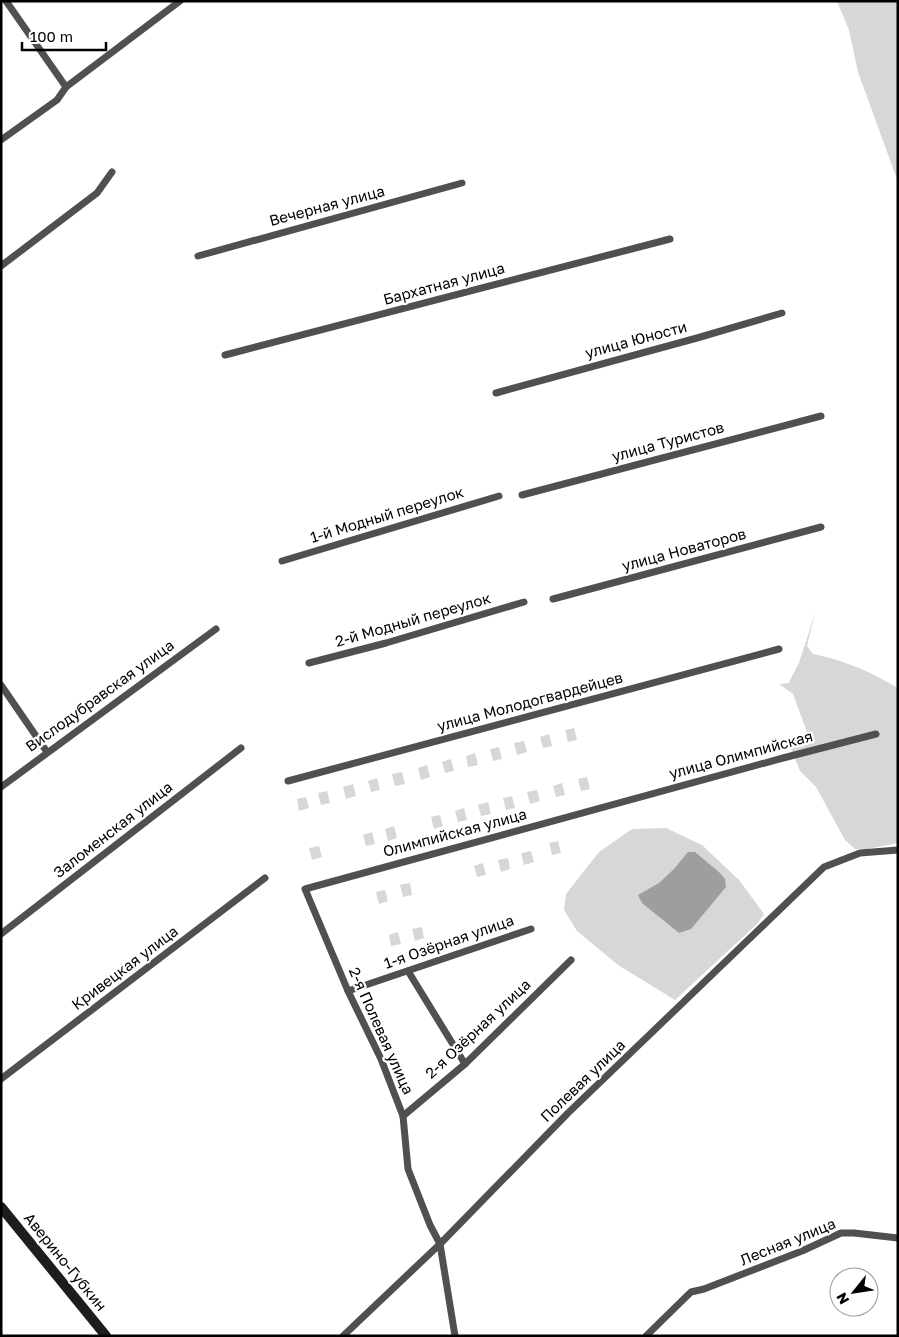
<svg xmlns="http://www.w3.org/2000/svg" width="899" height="1337" font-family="'Golos Text',sans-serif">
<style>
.green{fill:#d7d7d7}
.water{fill:#9e9e9e}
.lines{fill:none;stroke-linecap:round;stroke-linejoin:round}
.street{stroke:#505050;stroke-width:7}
.secondary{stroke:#1d1d1d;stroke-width:10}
.labels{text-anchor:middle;stroke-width:4.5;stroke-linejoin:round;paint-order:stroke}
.street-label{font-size:15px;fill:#000;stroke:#fff}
</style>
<rect width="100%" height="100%" fill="#fff"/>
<g class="green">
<polygon points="837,1 898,1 898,182 858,72 849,30"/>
<path d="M815 613 807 646 813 654C844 660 871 672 898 688V720L882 716 898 720V843L867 849H855L845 840 816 787 800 771 790 746 810 740 793 694 779 684 789 683 791 678 799 663Z"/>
<polygon points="574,728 577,740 568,742 565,730"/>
<polygon points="549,734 552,746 543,748 540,737"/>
<polygon points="524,741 527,752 517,755 514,743"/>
<polygon points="499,747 502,759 493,761 490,749"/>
<polygon points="475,753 478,765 468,767 466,756"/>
<polygon points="451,759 454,771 445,773 442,762"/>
<polygon points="427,765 430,777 421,780 418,768"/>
<polygon points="402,772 405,784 395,786 392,774"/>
<polygon points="587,777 590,789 581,791 578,779"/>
<polygon points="377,778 380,790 371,792 368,781"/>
<polygon points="562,783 565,795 556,797 553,786"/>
<polygon points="353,784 356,796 346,799 343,787"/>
<polygon points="537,790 540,801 530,804 527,792"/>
<polygon points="327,791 330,803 321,805 318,793"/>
<polygon points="512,796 515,808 506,810 503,798"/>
<polygon points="306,797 309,808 299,811 297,799"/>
<polygon points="488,802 491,814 481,816 478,805"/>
<polygon points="464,808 467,820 458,822 455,811"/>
<polygon points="440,815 443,826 434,829 431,817"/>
<polygon points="394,826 397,838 388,841 385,829"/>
<polygon points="666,828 702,845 739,880 764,914 758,923 675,1000 618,965 577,931 564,910 566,894 599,852 632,829"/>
<polygon points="372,832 375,844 366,846 363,835"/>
<polygon points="558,841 561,853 552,855 549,843"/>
<polygon points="319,846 322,857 312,860 309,848"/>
<polygon points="531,851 534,862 524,865 521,853"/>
<polygon points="508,858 510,869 501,872 498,860"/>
<polygon points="483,863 486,875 477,877 474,866"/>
<polygon points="410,883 412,895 403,897 400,885"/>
<polygon points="385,890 388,901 379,904 376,892"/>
<polygon points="422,927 424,938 415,941 412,929"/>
<polygon points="398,932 401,944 391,946 389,935"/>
</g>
<polygon class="water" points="688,852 695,852 720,873 725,879 726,887 691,929 679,933 642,903 638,895 659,883 674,869"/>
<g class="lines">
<g class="street">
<polyline points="6,1 66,87"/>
<polyline points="1,140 57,100 66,87 180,1"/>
<polyline points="198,256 462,183"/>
<polyline points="1,266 97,193 112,172"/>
<polyline points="225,355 670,239"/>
<polyline points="496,393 697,338 782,313"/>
<polyline points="522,495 821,416"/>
<polyline points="282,561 499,496"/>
<polyline points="553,599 821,527"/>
<polyline points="309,663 386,643 524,602"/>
<polyline points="1,685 47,752"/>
<polyline points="288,781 779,649"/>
<polyline points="1,787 216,629"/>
<polyline points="1,934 241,748"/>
<polyline points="408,971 465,1064"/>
<polyline points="348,991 531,929"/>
<polyline points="1,1079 265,878"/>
<polyline points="403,1116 465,1064 571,960"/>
<polyline points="343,1336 440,1244 568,1113 824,867 860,853 898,850"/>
<polyline points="455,1336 440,1244 430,1225 408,1169 403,1116 381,1059 348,991 305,889 783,758 876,734"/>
<polyline points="646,1336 691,1292 704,1289 802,1251 841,1233 854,1233 898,1238"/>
</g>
<polyline class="secondary" points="1,1207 106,1336"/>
</g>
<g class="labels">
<g class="street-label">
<text transform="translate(327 206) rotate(-15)" y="5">Вечерная улица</text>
<text transform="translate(444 284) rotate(-15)" y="5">Бархатная улица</text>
<text transform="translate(636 340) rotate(-15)" y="5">улица Юности</text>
<text transform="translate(668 442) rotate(-15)" y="5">улица Туристов</text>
<text transform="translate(387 515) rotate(-17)" y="5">1-й Модный переулок</text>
<text transform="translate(684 550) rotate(-15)" y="5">улица Новаторов</text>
<text transform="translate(413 620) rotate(-16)" y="5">2-й Модный переулок</text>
<text transform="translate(100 696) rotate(-36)" y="5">Вислодубравская улица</text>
<text transform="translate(530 702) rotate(-15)" y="5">улица Молодогвардейцев</text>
<text transform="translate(741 755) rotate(-15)" y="5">улица Олимпийская</text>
<text transform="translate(113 830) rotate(-38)" y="5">Заломенская улица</text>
<text transform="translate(455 833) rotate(-15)" y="5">Олимпийская улица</text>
<text transform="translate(449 942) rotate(-19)" y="5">1-я Озёрная улица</text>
<text transform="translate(125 968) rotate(-37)" y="5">Кривецкая улица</text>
<text transform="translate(478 1029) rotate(-43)" y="5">2-я Озёрная улица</text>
<text transform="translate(381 1031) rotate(66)" y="5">2-я Полевая улица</text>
<text transform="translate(583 1081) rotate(-44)" y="5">Полевая улица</text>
<text transform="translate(788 1242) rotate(-22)" y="5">Лесная улица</text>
<text transform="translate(65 1262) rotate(51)" y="5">Аверино-Губкин</text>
</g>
</g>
<rect width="899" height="1337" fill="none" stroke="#000000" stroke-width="5"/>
<g transform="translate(854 1292) rotate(240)"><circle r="24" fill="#ffffff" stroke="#999999"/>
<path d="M0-4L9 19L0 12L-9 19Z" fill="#000000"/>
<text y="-8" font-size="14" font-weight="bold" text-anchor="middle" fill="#000000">N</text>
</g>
<path d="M22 42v8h84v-8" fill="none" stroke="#000000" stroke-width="2.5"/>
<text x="30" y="42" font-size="15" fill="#000000" stroke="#ffffff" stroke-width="4" paint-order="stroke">100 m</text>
</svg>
